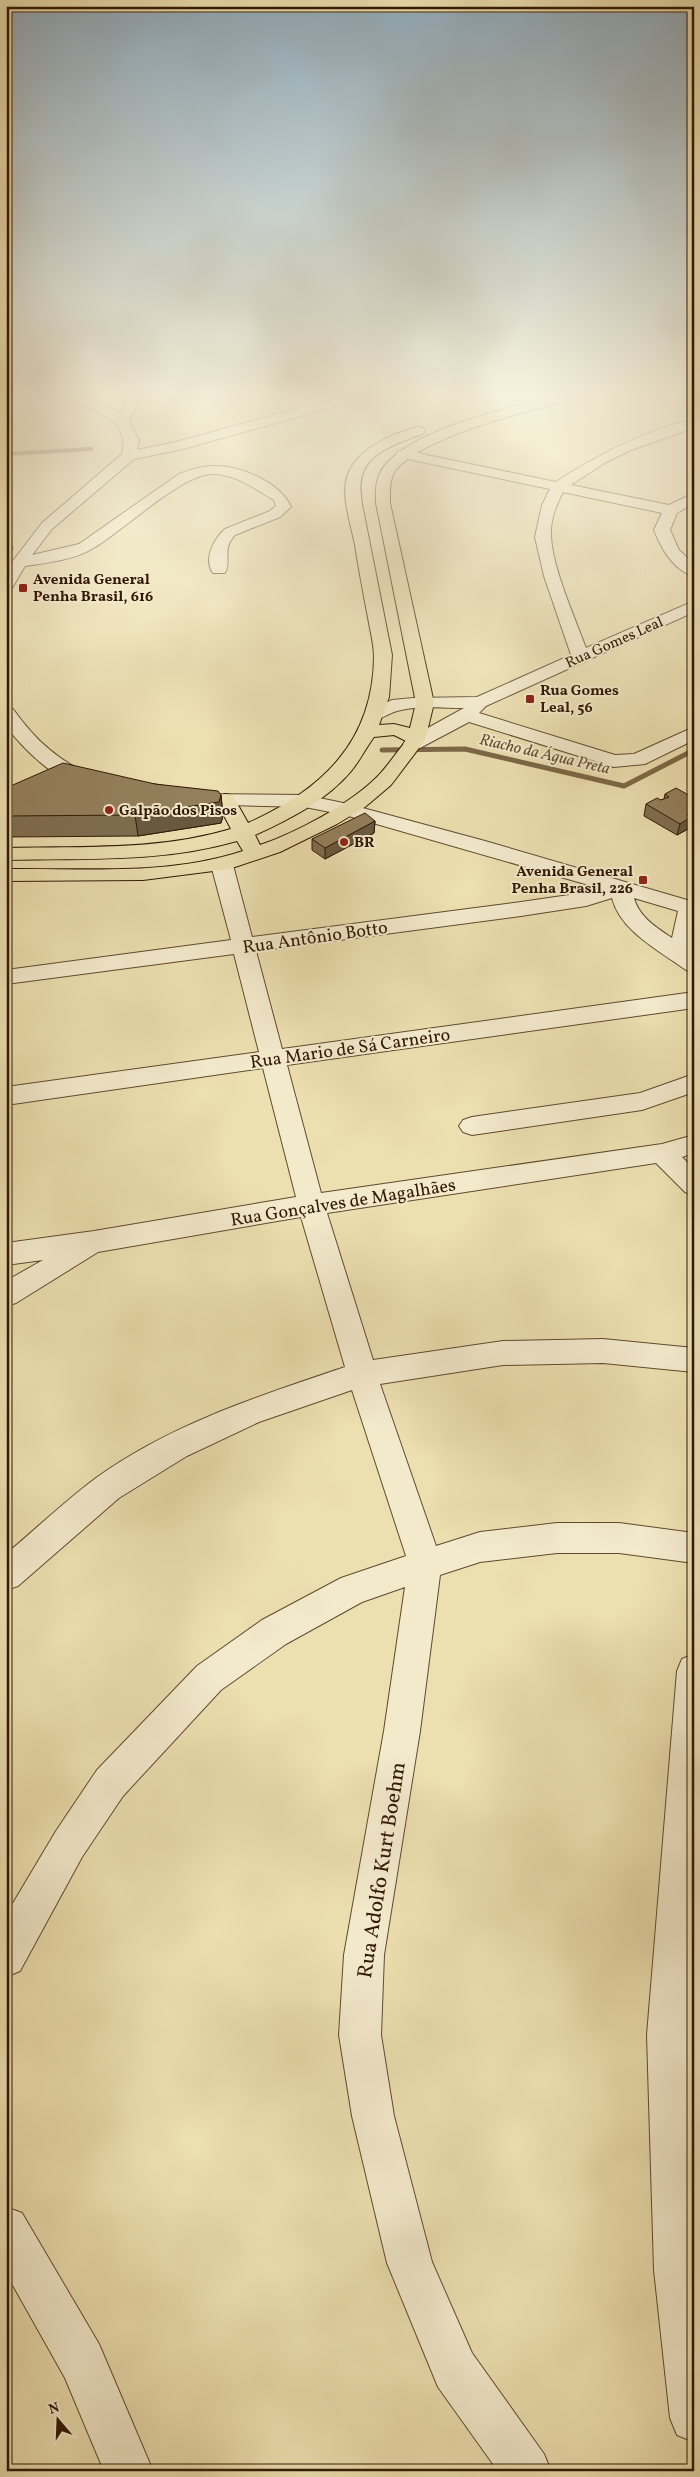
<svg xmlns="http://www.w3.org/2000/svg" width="700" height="2477" font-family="Vollkorn,serif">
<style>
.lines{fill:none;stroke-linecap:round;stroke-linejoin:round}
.stream-far1{stroke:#7c6747;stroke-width:4}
.stream{stroke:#7c6747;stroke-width:5}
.minor-casing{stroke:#604a2e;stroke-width:2}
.major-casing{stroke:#321802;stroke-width:2}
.minor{fill:#f3eacc;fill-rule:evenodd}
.major{fill:#ecdfb0;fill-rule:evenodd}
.wall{fill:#7e6d4f;stroke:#321802}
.shaded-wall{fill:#675940;stroke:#321802}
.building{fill:#937f5c;stroke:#321802}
.poi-dot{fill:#8f2418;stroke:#f3eacc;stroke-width:2}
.labels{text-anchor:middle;stroke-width:4;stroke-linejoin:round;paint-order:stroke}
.far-poi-label{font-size:15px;font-weight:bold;fill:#321802;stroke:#f3eacc;text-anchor:start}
.far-street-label{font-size:15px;fill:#321802;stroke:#f3eacc}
.far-water-label{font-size:16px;font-style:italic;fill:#634c30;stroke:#f3eacc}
.street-label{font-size:18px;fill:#321802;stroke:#f3eacc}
.near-street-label{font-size:21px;fill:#321802;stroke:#f3eacc}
</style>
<rect width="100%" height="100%" fill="#ecdfb0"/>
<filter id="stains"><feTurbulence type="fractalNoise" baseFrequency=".004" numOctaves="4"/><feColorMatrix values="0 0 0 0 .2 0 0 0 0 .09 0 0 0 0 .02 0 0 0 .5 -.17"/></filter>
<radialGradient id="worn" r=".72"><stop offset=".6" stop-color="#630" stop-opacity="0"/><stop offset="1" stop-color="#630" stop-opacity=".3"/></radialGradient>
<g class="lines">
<polyline class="stream-far1" points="6,454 91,449"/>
<polyline class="stream" points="382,750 465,749 624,786 694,750"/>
<g class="minor-casing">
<g id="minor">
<path d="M45 394C71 394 98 398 121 414L129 394H141L129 422 139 440 137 450 176 442 350 394H370L369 397 183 449 134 459 52 529 32 555 79 544 179 474C190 470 201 466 213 466 239 465 280 482 291 507L280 517 235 535C221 549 232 562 225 573H213C203 559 214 539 225 529L270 511 276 506 274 500C255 489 234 473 211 474 179 476 122 532 92 549 73 560 46 563 25 566L12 588 6 590V570L42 523 122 454C133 412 77 404 46 397Z"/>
<polygon points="656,394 676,394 694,399 694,407 657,397"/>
<path d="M694 419V428L631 450 606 462 571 485 669 505 694 493V503L677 513 670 530 679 550 694 564V576C674 571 661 548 654 530L662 513 563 492C556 505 550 521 551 536 552 567 575 618 586 648L694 601V612L486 706 479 713 615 755 634 754 694 727V740L645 764 614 767 469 722 420 748H406L403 744 406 740 464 708C443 708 417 705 397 711 386 714 380 722 367 719L365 715 367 711 392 700 413 698 477 697 571 655 544 576 535 537 542 505 550 489 398 457 396 454 398 451 403 450 556 482C599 454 644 431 694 419Z"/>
<path d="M6 708 13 709C35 740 60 763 96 777L99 781 96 785C66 793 23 749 6 726Z"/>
<path d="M198 794 305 795 348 804 485 841 694 902V972L686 970C660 951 620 931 612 898L586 906 521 916 256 951 282 1049 694 992V1008L287 1065 321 1193 662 1144 694 1135V1153L682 1157 694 1169V1195L685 1192 656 1163 327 1213 373 1360 503 1341 603 1339 694 1348V1372L603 1363 503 1365 380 1384 436 1546 480 1532 557 1523H619L694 1533V1563L619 1553H557L480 1562 440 1575 420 1731 384 1955 381 2035 394 2116 432 2262 472 2353 544 2454 551 2471H498L438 2387 387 2263 352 2116 339 2035 344 1955 384 1731 405 1587 362 1602 286 1644 221 1690 123 1796 82 1857 20 1971 6 1977V1915L56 1831 97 1770 197 1666 262 1620 341 1578 406 1556 352 1390 259 1422 187 1456 119 1498 18 1586 6 1590V1554C36 1529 65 1501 96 1478 171 1424 259 1396 345 1367L301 1217 98 1252 16 1303 6 1306V1281L43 1260 6 1265V1243L94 1231 296 1197 263 1068 6 1105V1087L259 1052 234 954 6 984V970L231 940 211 865 215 861 222 859 229 861 233 865 252 937 521 902 583 893 599 888 345 815 305 807 191 804 188 800 191 796ZM634 898 678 911 672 938C657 928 639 917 634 898Z"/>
<polygon points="694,1074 694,1092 642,1110 472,1135 463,1132 459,1126 463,1120 472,1117 640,1093"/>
<polygon points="694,1654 694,1953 690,2019 694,2019 694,2061 690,2060 694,2145 694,2442 677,2435 670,2418 654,2270 647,2035 677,1671 682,1659"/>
<polygon points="6,2207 22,2213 99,2344 153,2471 104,2471 65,2378 6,2273"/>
</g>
</g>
<g class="major-casing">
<path id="major" d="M560 394H580L579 397C534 410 424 435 396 470 389 479 390 492 390 503L434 703 425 740 391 785 365 807 337 824 280 852 229 869 143 880 6 881V869C84 868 168 876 243 851L237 841C161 863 85 858 6 860V848C83 846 157 851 231 829L216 800 219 796 226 794 233 796 248 823C322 790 373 742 374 657 374 646 371 634 369 623 364 597 359 571 355 545 351 524 340 494 348 474 358 448 393 433 418 427L423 428 425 431 423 434C402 441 368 452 362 476 359 485 361 495 362 504L392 655 389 697 379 725 394 724 410 728 416 703 376 503C375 489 376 474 387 463 421 426 512 408 560 394ZM394 735 406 741C396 753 387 767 377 777 350 804 296 833 260 845L255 835C290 819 326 801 352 770 360 760 366 748 374 737Z"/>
</g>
<use href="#minor" class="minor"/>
<use href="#major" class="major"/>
</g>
<g class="wall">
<polygon points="6,543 13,549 9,554 6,554"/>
<polygon points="694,779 694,793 690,791 692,780"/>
<polygon points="155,784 221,795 223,816 221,823 138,836 6,837 6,788"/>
<polygon points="665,794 694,798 694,824 692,822 690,824 688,829 677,835 644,816 646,804 664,799"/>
<polygon points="375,821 374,833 325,859 312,850 312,839"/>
</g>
<g class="shaded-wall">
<polygon points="6,527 7,527 9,537 6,538"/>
<polygon points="12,543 13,549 9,554 8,549"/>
<polygon points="221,795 223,816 221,823 138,836 135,815"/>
<polygon points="694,811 692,822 690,824 688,829 677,835 680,824 687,815"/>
<polygon points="375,821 374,833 325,859 325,848"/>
</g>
<g class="building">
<polygon points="6,543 12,543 8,549 6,549"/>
<polygon points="63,763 155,784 218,791 221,795 219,802 135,815 6,816 6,788"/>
<polygon points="676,788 694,798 694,811 687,815 691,817 680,824 646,804 657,798 661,800 669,797 665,794"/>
<polygon points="365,813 375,821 325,848 312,839"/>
</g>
<linearGradient id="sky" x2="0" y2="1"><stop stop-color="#90aaba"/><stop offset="0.53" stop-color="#f6f1db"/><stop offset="1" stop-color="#f6f1db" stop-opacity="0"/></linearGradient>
<rect width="700" height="741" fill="url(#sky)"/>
<g class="poi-dot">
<rect x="18" y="583" width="10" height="10" rx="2.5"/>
<rect x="525" y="694" width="10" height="10" rx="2.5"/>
<circle cx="109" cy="810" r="5"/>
<circle cx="344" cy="842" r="5"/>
<rect x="638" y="875" width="10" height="10" rx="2.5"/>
</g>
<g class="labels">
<g class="far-poi-label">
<text x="33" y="584">Avenida General<tspan x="33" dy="17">Penha Brasil, 616</tspan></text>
<text x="540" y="695">Rua Gomes<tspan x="540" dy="17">Leal, 56</tspan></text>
<text x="119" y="815">Galpão dos Pisos</text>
<text x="354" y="847">BR</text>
<text x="633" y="876" text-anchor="end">Avenida General<tspan x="633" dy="17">Penha Brasil, 226</tspan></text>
</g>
<g class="far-street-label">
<text transform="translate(614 642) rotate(-24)" y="5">Rua Gomes Leal</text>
</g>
<g class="far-water-label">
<text transform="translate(545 753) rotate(13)" y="6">Riacho da Água Preta</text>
</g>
<g class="street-label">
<text transform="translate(315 937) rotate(-8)" y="6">Rua Antônio Botto</text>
<text transform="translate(350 1048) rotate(-8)" y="6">Rua Mario de Sá Carneiro</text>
<text transform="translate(343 1202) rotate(-9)" y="6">Rua Gonçalves de Magalhães</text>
</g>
<g class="near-street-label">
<text transform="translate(381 1870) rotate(-81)" y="7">Rua Adolfo Kurt Boehm</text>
</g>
</g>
<rect width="700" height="2477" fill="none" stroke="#ecdfb0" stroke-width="25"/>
<rect x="8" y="8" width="685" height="2462" fill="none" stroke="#321802" stroke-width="2.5"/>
<rect x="12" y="12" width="675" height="2452" fill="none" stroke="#321802"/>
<g transform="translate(58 2420) rotate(341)" stroke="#f3eacc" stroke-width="4" paint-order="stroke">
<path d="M0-4L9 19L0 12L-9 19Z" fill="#321802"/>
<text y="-8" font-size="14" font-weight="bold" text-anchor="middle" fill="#321802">N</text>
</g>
<rect width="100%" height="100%" filter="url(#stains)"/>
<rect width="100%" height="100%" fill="url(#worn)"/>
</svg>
